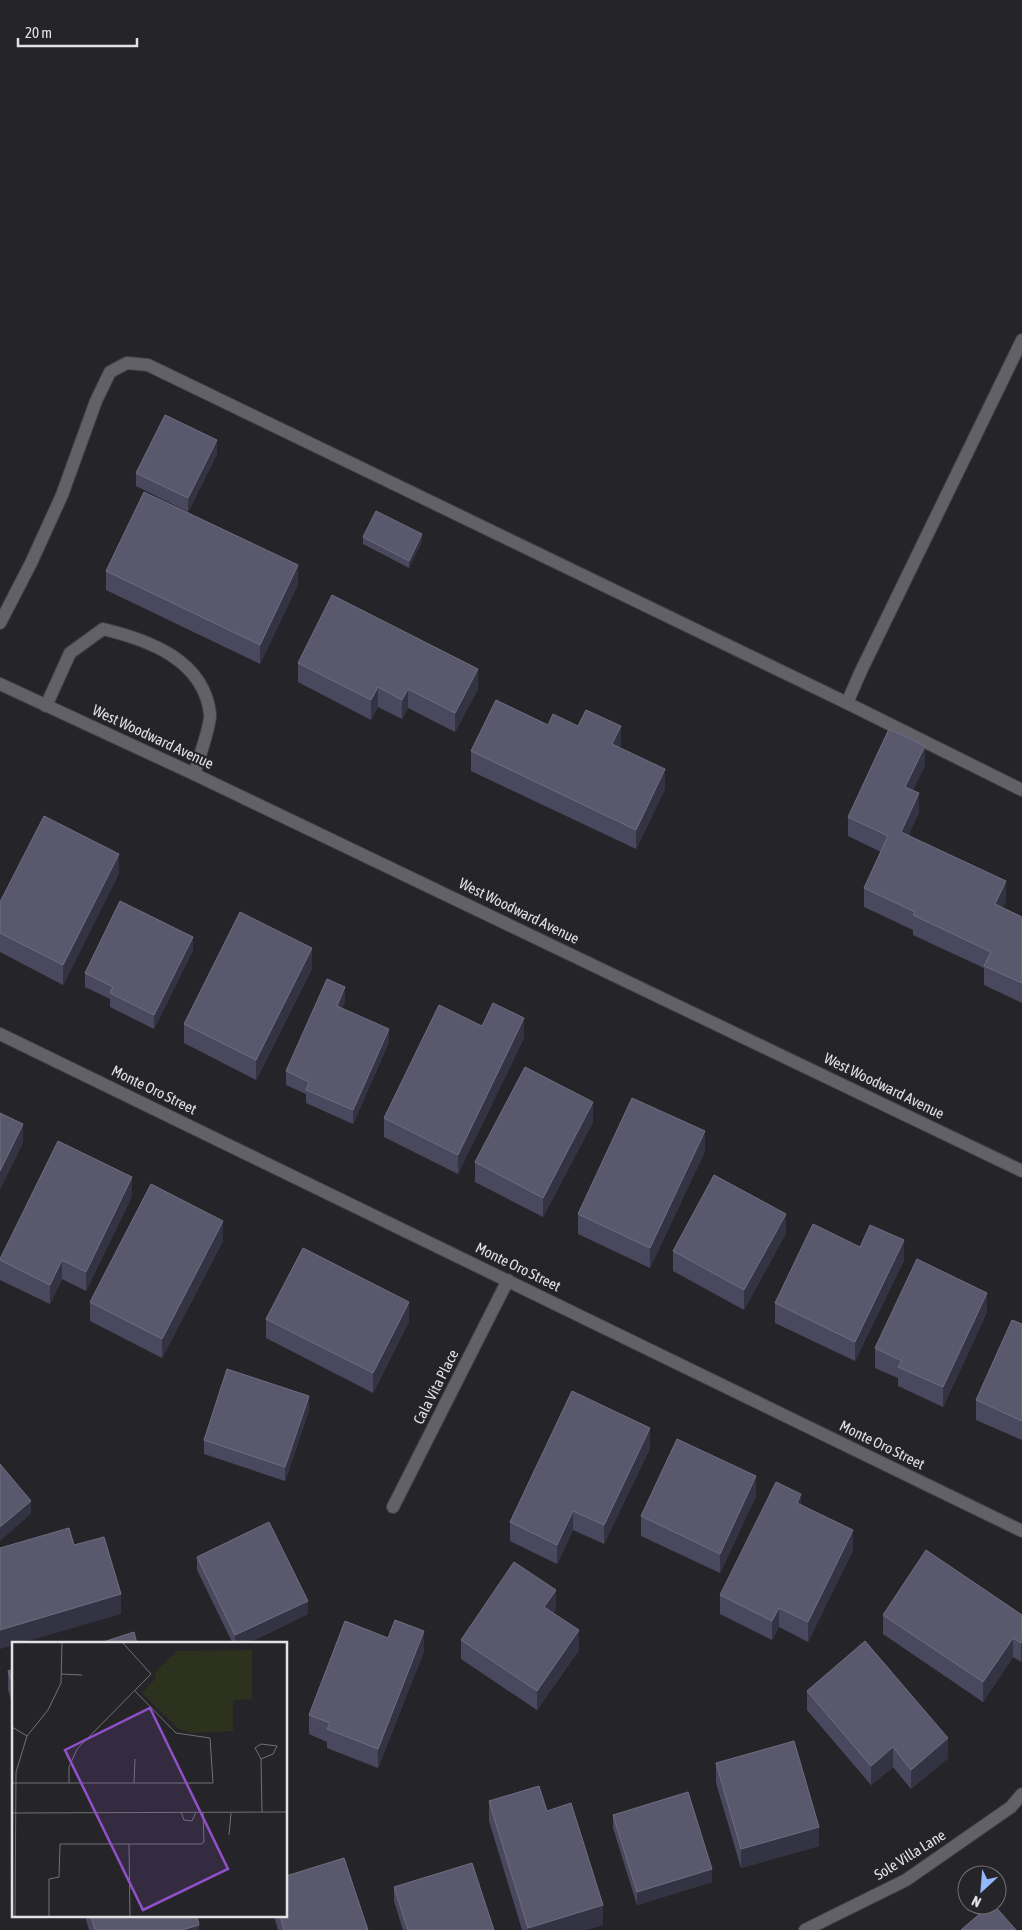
<svg xmlns="http://www.w3.org/2000/svg" width="1022" height="1930" font-family="'Asap Condensed',sans-serif">
<style>
.lines{fill:none;stroke-linecap:round;stroke-linejoin:round}
.lane-casing{stroke:#414145;stroke-width:14}
.street-casing{stroke:#414145;stroke-width:14}
.secondary-casing{stroke:#414145;stroke-width:14}
.lane{stroke:#626167;stroke-width:12}
.street{stroke:#626167;stroke-width:12}
.secondary{stroke:#626167;stroke-width:12}
.wall{fill:#49485e}
.shaded-wall{fill:#343343}
.building{fill:#5a586d;stroke:#6f6e80}
.labels{text-anchor:middle;stroke-width:4.5;stroke-linejoin:round;paint-order:stroke}
.street-label{font-size:15px;fill:#e2e2e5;stroke:#252529}
.inset-road{fill:none;stroke:#717174;stroke-width:1}
.view{fill:#9050c7;fill-opacity:0.15;stroke:#9050c7;stroke-width:2.5}
.inset-edge{fill:none;stroke:#e2e2e5;stroke-width:2.5}
</style>
<rect width="100%" height="100%" fill="#252529"/>
<g class="lines">
<g class="lane-casing">
<g id="lane">
<polyline points="0,623 31,563 62,495 96,401 110,372 127,363 148,365 847,703 1022,790"/>
<polyline points="847,703 861,671 1022,340"/>
<path d="M46 706 70 653 103 629C149 640 204 660 210 714 211 724 198 762 194 774"/>
</g>
</g>
<g class="street-casing">
<g id="street">
<polyline points="0,1034 1022,1531"/>
<polyline points="393,1507 508,1280"/>
<polyline points="805,1930 906,1880 1011,1807 1022,1794"/>
</g>
</g>
<g class="secondary-casing">
<polyline id="secondary" points="0,684 194,774 1022,1171"/>
</g>
<use href="#lane" class="lane"/>
<use href="#street" class="street"/>
<use href="#secondary" class="secondary"/>
</g>
<g class="wall">
<polygon points="217,454 188,512 136,486 136,473"/>
<polygon points="363,537 422,541 409,568 363,544"/>
<polygon points="106,571 298,584 260,664 106,590"/>
<polygon points="298,663 478,689 455,732 408,708 402,719 378,707 371,720 298,682"/>
<polygon points="548,725 621,745 619,748 665,789 636,849 471,771 471,751"/>
<polygon points="925,765 913,790 919,812 908,836 1006,901 1002,907 1022,917 1022,1003 984,985 984,968 913,935 913,930 864,907 864,888 881,852 848,836 848,817"/>
<polygon points="119,873 63,985 0,952 0,902"/>
<polygon points="193,950 154,1029 110,1007 110,999 85,987 85,973"/>
<polygon points="312,968 256,1080 184,1043 184,1024"/>
<polygon points="345,1001 342,1008 389,1042 353,1124 306,1103 306,1094 286,1085 286,1071"/>
<polygon points="482,1026 524,1038 458,1174 384,1137 384,1118"/>
<polygon points="593,1122 543,1217 475,1182 475,1162"/>
<polygon points="705,1151 650,1268 578,1234 578,1214"/>
<polygon points="132,1196 86,1291 62,1279 50,1304 0,1280 0,1259"/>
<polygon points="786,1233 744,1310 673,1271 673,1251"/>
<polygon points="223,1241 162,1358 90,1321 90,1302"/>
<polygon points="860,1247 904,1260 855,1361 775,1323 775,1303"/>
<polygon points="987,1312 943,1407 898,1386 898,1378 875,1368 875,1348"/>
<polygon points="266,1319 409,1321 373,1393 266,1338"/>
<polygon points="1022,1324 1022,1440 976,1420 976,1400"/>
<polygon points="309,1410 285,1481 204,1454 204,1440"/>
<polygon points="650,1448 604,1544 573,1530 557,1564 510,1541 510,1522"/>
<polygon points="756,1496 720,1573 641,1536 641,1516"/>
<polygon points="801,1505 853,1550 808,1642 779,1627 772,1640 720,1614 720,1595"/>
<polygon points="197,1557 308,1614 246,1644 233,1644 197,1570"/>
<polygon points="556,1609 553,1613 579,1650 537,1710 461,1659 461,1640"/>
<polygon points="883,1615 1022,1615 1022,1660 1021,1662 1013,1657 983,1702 883,1634"/>
<polygon points="388,1638 424,1651 378,1768 327,1748 327,1742 309,1734 309,1715"/>
<polygon points="14,1669 14,1708 8,1690 8,1671"/>
<polygon points="807,1691 948,1758 911,1789 893,1767 871,1785 807,1710"/>
<polygon points="716,1763 819,1846 741,1868 716,1783"/>
<polygon points="489,1801 547,1811 603,1925 585,1930 522,1930 489,1821"/>
<polygon points="613,1815 712,1882 637,1905 613,1828"/>
<polygon points="394,1887 494,1930 403,1930 394,1901"/>
<polygon points="85,1916 202,1916 197,1918 199,1930 89,1930"/>
<polygon points="274,1916 286,1916 368,1930 278,1930"/>
</g>
<g class="shaded-wall">
<polygon points="217,440 217,454 188,512 188,498"/>
<polygon points="422,534 422,541 409,568 409,561"/>
<polygon points="298,565 298,584 260,664 260,645"/>
<polygon points="478,669 478,689 455,732 455,713"/>
<polygon points="378,687 378,707 371,720 371,700"/>
<polygon points="408,689 408,708 402,719 402,700"/>
<polygon points="621,726 621,745 612,764 612,744"/>
<polygon points="925,746 925,765 905,806 905,787"/>
<polygon points="665,769 665,789 636,849 636,830"/>
<polygon points="919,793 919,812 901,852 901,832"/>
<polygon points="119,854 119,873 63,985 63,965"/>
<polygon points="1006,881 1006,901 995,923 995,904"/>
<polygon points="193,937 193,950 154,1029 154,1015"/>
<polygon points="312,948 312,968 256,1080 256,1060"/>
<polygon points="345,987 345,1001 337,1019 337,1006"/>
<polygon points="524,1018 524,1038 458,1174 458,1155"/>
<polygon points="389,1029 389,1042 353,1124 353,1110"/>
<polygon points="593,1102 593,1122 543,1217 543,1198"/>
<polygon points="23,1124 23,1143 0,1190 0,1171"/>
<polygon points="705,1131 705,1151 650,1268 650,1248"/>
<polygon points="132,1177 132,1196 86,1291 86,1272"/>
<polygon points="786,1214 786,1233 744,1310 744,1290"/>
<polygon points="223,1221 223,1241 162,1358 162,1339"/>
<polygon points="904,1240 904,1260 855,1361 855,1342"/>
<polygon points="62,1260 62,1279 50,1304 50,1285"/>
<polygon points="987,1293 987,1312 943,1407 943,1387"/>
<polygon points="409,1302 409,1321 373,1393 373,1373"/>
<polygon points="309,1396 309,1410 285,1481 285,1467"/>
<polygon points="650,1428 650,1448 604,1544 604,1525"/>
<polygon points="756,1476 756,1496 720,1573 720,1554"/>
<polygon points="801,1494 801,1514 797,1503"/>
<polygon points="31,1501 31,1514 0,1541 0,1527"/>
<polygon points="573,1511 573,1530 557,1564 557,1545"/>
<polygon points="853,1530 853,1550 808,1642 808,1622"/>
<polygon points="556,1590 556,1609 544,1626 544,1607"/>
<polygon points="121,1594 121,1614 18,1644 14,1644 14,1645 0,1649 0,1630"/>
<polygon points="308,1601 308,1614 246,1644 235,1644 235,1635"/>
<polygon points="779,1608 779,1627 772,1640 772,1621"/>
<polygon points="579,1630 579,1650 537,1710 537,1691"/>
<polygon points="424,1631 424,1651 378,1768 378,1749"/>
<polygon points="1013,1638 1013,1657 983,1702 983,1682"/>
<polygon points="1022,1641 1022,1660 1021,1662 1021,1643"/>
<polygon points="948,1738 948,1758 911,1789 911,1770"/>
<polygon points="893,1747 893,1767 871,1785 871,1766"/>
<polygon points="819,1827 819,1846 741,1868 741,1849"/>
<polygon points="712,1869 712,1882 637,1905 637,1892"/>
<polygon points="603,1905 603,1925 585,1930 528,1930 528,1928"/>
<polygon points="199,1925 199,1930 182,1930"/>
</g>
<g class="building">
<polygon points="165,415 217,440 188,498 136,473"/>
<polygon points="144,492 298,565 260,645 106,571"/>
<polygon points="376,511 422,534 409,561 363,537"/>
<polygon points="332,595 478,669 455,713 408,689 402,700 378,687 371,700 298,663"/>
<polygon points="496,700 548,725 553,714 578,726 586,710 621,726 612,744 665,769 636,830 471,751"/>
<polygon points="889,729 925,746 905,787 919,793 901,832 1006,881 995,904 1022,917 1022,983 984,966 991,952 913,915 915,912 864,888 888,836 848,817"/>
<polygon points="44,816 119,854 63,965 0,933 0,902"/>
<polygon points="120,901 193,937 154,1015 110,993 113,987 85,973"/>
<polygon points="240,912 312,948 256,1060 184,1024"/>
<polygon points="327,979 345,987 337,1006 389,1029 353,1110 306,1090 309,1082 286,1071"/>
<polygon points="493,1003 524,1018 458,1155 384,1118 439,1005 482,1026"/>
<polygon points="525,1067 593,1102 543,1198 475,1162"/>
<polygon points="632,1098 705,1131 650,1248 578,1214"/>
<polygon points="0,1113 23,1124 0,1171"/>
<polygon points="58,1141 132,1177 86,1272 62,1260 50,1285 0,1260 0,1259"/>
<polygon points="714,1175 786,1214 744,1290 673,1251"/>
<polygon points="151,1184 223,1221 162,1339 90,1302"/>
<polygon points="813,1224 860,1247 870,1225 904,1240 855,1342 775,1303"/>
<polygon points="303,1248 409,1302 373,1373 266,1319"/>
<polygon points="917,1259 987,1293 943,1387 898,1367 902,1361 875,1348"/>
<polygon points="1012,1320 1022,1324 1022,1421 976,1400"/>
<polygon points="227,1369 309,1396 285,1467 204,1440"/>
<polygon points="572,1391 650,1428 604,1525 573,1511 557,1545 510,1522"/>
<polygon points="677,1439 756,1476 720,1554 641,1516"/>
<polygon points="0,1464 31,1501 0,1527"/>
<polygon points="776,1482 801,1494 797,1503 853,1530 808,1622 779,1608 772,1621 720,1595"/>
<polygon points="269,1522 308,1601 235,1635 197,1557"/>
<polygon points="69,1528 74,1545 104,1537 121,1594 0,1630 0,1548"/>
<polygon points="926,1550 1022,1615 1022,1641 1021,1643 1013,1638 983,1682 883,1615"/>
<polygon points="514,1562 556,1590 544,1607 579,1630 537,1691 461,1640"/>
<polygon points="395,1620 424,1631 378,1749 327,1729 330,1723 309,1715 345,1621 388,1638"/>
<polygon points="134,1632 137,1644 97,1644"/>
<polygon points="865,1641 948,1738 911,1770 893,1747 871,1766 807,1691"/>
<polygon points="14,1669 14,1689 8,1671"/>
<polygon points="794,1741 819,1827 741,1849 716,1763"/>
<polygon points="539,1786 547,1811 571,1803 603,1905 528,1928 489,1801"/>
<polygon points="688,1792 712,1869 637,1892 613,1815"/>
<polygon points="344,1858 368,1930 284,1930 280,1916 286,1916 286,1876"/>
<polygon points="472,1863 494,1930 408,1930 394,1887"/>
<polygon points="990,1905 994,1905 1016,1930 961,1930"/>
<polygon points="91,1916 197,1916 199,1925 182,1930 95,1930"/>
</g>
<g class="labels">
<g class="street-label">
<text transform="translate(153 737) rotate(25)" y="5">West Woodward Avenue</text>
<text transform="translate(519 911) rotate(26)" y="5">West Woodward Avenue</text>
<text transform="translate(884 1086) rotate(26)" y="5">West Woodward Avenue</text>
<text transform="translate(154 1090) rotate(26)" y="5">Monte Oro Street</text>
<text transform="translate(518 1267) rotate(26)" y="5">Monte Oro Street</text>
<text transform="translate(436 1387) rotate(-63)" y="5">Cala Vita Place</text>
<text transform="translate(882 1445) rotate(26)" y="5">Monte Oro Street</text>
<text transform="translate(910 1855) rotate(-32)" y="5">Sole Villa Lane</text>
</g>
</g>
<g transform="translate(12 1642)">
<rect width="275" height="275" fill="#252529"/>
<path d="M240 8V57L221 58V89L180 91 167 87 130 51 143 37 144 29 165 9Z" fill="#2d321f"/>
<path class="inset-road" d="M49 32 70 33M0 85 15 94M249 117 261 112 265 104 249 102 243 106 249 117 250 170M0 141H201L198 96 164 91 123 49M57 141V125L65 107 139 32 110 0M122 141 123 117M169 170 172 178 180 179 184 170M0 171 275 170M217 193 219 171M117 202 118 275M3 275 4 130 15 94 36 68 49 41 50 0M37 275V237L47 235 48 202H189L192 200 191 170"/>
<path class="view" d="M138 66 216 227 131 268 53 108Z"/>
<rect width="275" height="275" class="inset-edge"/>
</g>
<g transform="translate(982 1890) rotate(206)"><circle r="24" fill="#252529" stroke="#717174"/>
<path d="M0-4L9 19L0 12L-9 19Z" fill="#93b7fd"/>
<text y="-8" font-size="14" font-weight="bold" text-anchor="middle" fill="#e2e2e5">N</text>
</g>
<path d="M18 38v8h119v-8" fill="none" stroke="#e2e2e5" stroke-width="2.5"/>
<text x="25" y="38" font-size="15" fill="#e2e2e5" stroke="#252529" stroke-width="4" paint-order="stroke">20 m</text>
</svg>
